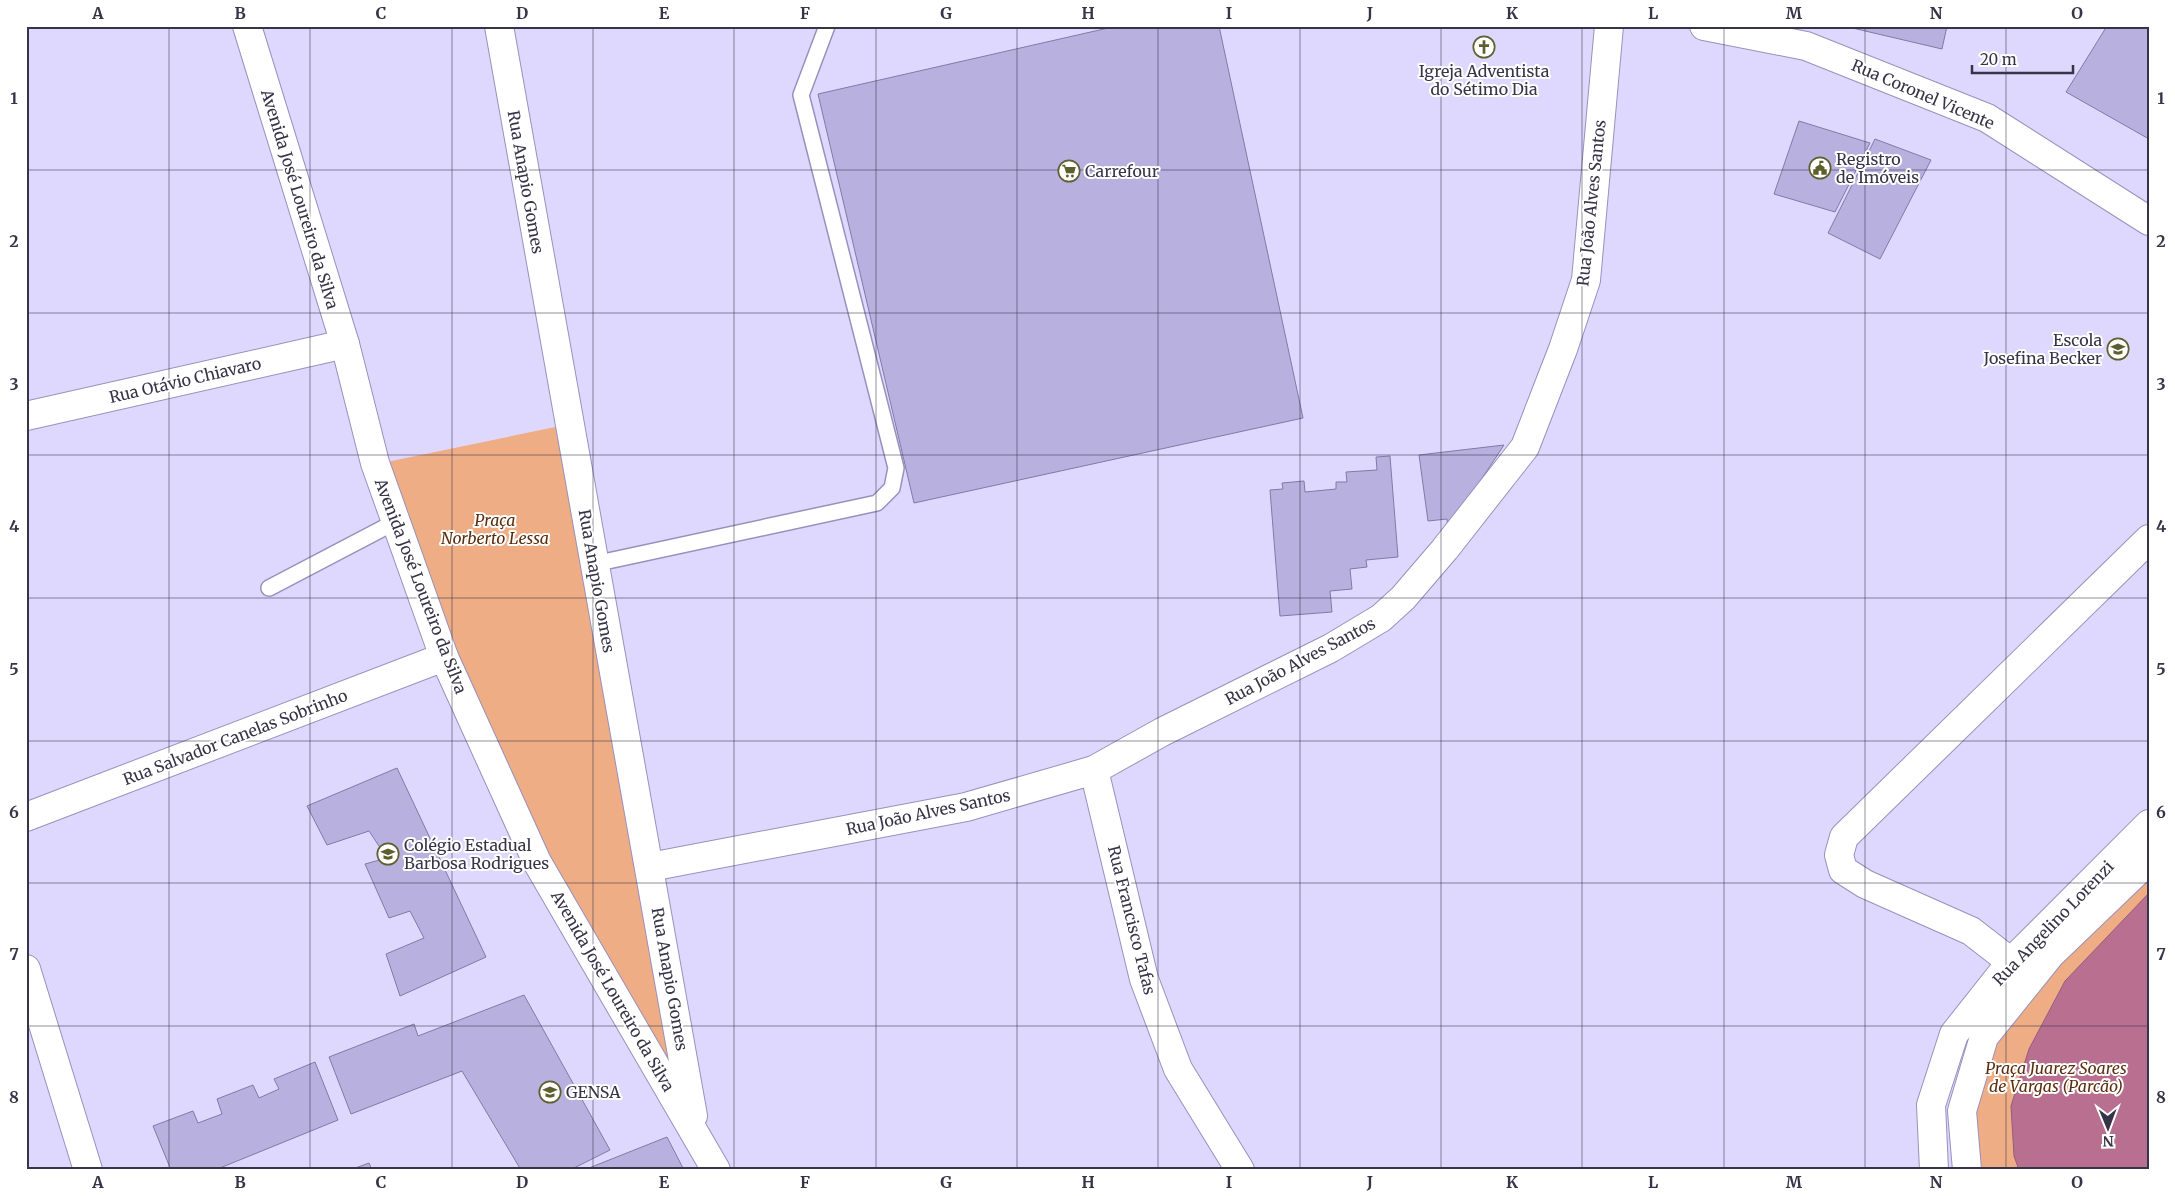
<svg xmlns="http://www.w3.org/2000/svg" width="2175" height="1196" font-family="Merriweather,serif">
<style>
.green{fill:#efad85}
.water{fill:#b97090;stroke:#925e7a}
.building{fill:#b8b0df;stroke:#827aa5}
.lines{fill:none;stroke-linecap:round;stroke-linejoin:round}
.lane-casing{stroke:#9891bd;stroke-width:18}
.street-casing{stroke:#9891bd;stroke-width:30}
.secondary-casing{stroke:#9891bd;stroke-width:30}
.lane{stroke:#fff;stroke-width:15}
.street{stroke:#fff;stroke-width:28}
.secondary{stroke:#fff;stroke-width:28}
.grid{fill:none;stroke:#373447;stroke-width:1;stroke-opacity:0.55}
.labels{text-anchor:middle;stroke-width:4;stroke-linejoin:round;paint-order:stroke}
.poi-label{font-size:16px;fill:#373447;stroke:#fff;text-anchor:start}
.street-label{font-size:16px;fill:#373447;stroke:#fff}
.park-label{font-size:16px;font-style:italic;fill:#5a2e0d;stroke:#fff}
.neatline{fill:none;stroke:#373447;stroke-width:2}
.grid-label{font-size:16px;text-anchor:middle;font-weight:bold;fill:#373447}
</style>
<rect width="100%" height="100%" fill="#ded8ff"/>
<g class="green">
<polygon points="565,425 692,1123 537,858 377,464"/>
<polygon points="2149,844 2149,1170 1955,1170 1972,1033 2028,960"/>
</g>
<polygon class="water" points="2149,893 2149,1170 2019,1170 2014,1156 2011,1106 2029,1049 2065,981"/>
<g class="building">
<polygon points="1117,26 1219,26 1303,418 914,503 818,94"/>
<polygon points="1844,26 1947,26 1942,49"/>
<polygon points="2107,26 2149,26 2149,139 2066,92"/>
<polygon points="1799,121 1870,143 1835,212 1774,194"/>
<polygon points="1875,139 1931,160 1880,259 1828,233"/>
<polygon points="1504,445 1448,530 1447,519 1428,521 1419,455"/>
<polygon points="1390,456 1398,557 1366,560 1367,567 1350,569 1352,589 1330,591 1332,612 1280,616 1270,490 1283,489 1282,483 1304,481 1305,492 1336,489 1336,482 1347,482 1346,472 1377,470 1376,457"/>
<polygon points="397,768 486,957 400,996 386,954 424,938 410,911 389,918 365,864 387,858 369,831 327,845 307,806"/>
<polygon points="524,995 610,1150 570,1170 521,1170 462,1071 351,1114 329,1057 414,1024 418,1036"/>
<polygon points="315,1062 338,1120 215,1170 171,1170 153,1126 193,1111 198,1123 222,1114 217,1099 253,1085 259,1098 279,1089 274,1079"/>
<polygon points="667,1137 684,1170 584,1170"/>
<polygon points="369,1163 372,1170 350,1170"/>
</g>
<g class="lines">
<g class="lane-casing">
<g id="lane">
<polyline points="594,564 877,503 892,488 896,468 801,95 827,26"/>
<polyline points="269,588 395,522"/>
</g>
</g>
<g class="street-casing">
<g id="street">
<polyline points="1704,26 1806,46 1987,118 2149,221"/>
<polyline points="26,416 345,344"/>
<polyline points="1094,770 1144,979 1178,1069 1240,1170"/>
<polyline points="26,817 444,657"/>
<polyline points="650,867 966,807 1094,770 1162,732 1331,648 1381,618 1403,598 1445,549 1525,447 1563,349 1586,280 1609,26"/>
<polyline points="2011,962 1971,931 1865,884 1843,870 1839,855 1844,837 2149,539"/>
<polyline points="1934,1170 1931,1105 1954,1034 2011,962 2149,824"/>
<polyline points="1967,1170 1962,1111 1984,1037 2050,955 2149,860"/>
</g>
</g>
<g class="secondary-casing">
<g id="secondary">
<polyline points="247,26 345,344 375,463 444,657 537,862 716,1170"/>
<polyline points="499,26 693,1116"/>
<polyline points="26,969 88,1170"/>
</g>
</g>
<use href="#lane" class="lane"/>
<use href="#street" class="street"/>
<use href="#secondary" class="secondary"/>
</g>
<path class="grid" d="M169 26V1170M310 26V1170M452 26V1170M593 26V1170M734 26V1170M876 26V1170M1017 26V1170M1158 26V1170M1300 26V1170M1441 26V1170M1582 26V1170M1724 26V1170M1865 26V1170M2006 26V1170M26 170H2149M26 313H2149M26 455H2149M26 598H2149M26 741H2149M26 883H2149M26 1026H2149"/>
<defs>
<g id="church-ring" transform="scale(1.125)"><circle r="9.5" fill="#fff" stroke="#5d602e" stroke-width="1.5"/><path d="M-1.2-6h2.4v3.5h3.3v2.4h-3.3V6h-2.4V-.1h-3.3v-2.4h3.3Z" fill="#5d602e"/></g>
<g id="civic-ring" transform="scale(1.125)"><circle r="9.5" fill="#fff" stroke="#5d602e" stroke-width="1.5"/><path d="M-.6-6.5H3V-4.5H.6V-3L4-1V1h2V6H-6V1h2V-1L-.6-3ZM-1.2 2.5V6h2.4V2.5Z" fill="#5d602e"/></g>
<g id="supermarket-ring" transform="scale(1.125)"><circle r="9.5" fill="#fff" stroke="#5d602e" stroke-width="1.5"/><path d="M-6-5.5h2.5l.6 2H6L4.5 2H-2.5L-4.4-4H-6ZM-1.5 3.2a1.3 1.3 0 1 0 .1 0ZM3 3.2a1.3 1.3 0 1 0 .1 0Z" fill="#5d602e"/></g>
<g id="school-ring" transform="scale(1.125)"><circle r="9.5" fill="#fff" stroke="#5d602e" stroke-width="1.5"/><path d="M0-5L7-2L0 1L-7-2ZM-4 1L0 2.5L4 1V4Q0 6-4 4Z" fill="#5d602e"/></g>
</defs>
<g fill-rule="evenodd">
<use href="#church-ring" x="1484" y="47"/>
<use href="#civic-ring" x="1820" y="168"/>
<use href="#supermarket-ring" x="1069" y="171"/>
<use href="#school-ring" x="2118" y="349"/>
<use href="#school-ring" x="388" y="854"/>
<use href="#school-ring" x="550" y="1092"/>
</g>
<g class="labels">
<g class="poi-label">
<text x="1484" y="77" text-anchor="middle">Igreja Adventista<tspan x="1484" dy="18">do Sétimo Dia</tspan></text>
<text x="1836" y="165">Registro<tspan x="1836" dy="18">de Imóveis</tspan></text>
<text x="1085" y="177">Carrefour</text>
<text x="2102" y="346" text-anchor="end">Escola<tspan x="2102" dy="18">Josefina Becker</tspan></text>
<text x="404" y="851">Colégio Estadual<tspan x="404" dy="18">Barbosa Rodrigues</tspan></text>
<text x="566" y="1098">GENSA</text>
</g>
<g class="street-label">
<text transform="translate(1923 94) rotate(23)" y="6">Rua Coronel Vicente</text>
<text transform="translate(526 182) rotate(80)" y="6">Rua Anapio Gomes</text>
<text transform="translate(300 199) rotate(73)" y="6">Avenida José Loureiro da Silva</text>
<text transform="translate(1591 203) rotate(-84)" y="6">Rua João Alves Santos</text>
<text transform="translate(185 380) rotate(-13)" y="6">Rua Otávio Chiavaro</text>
<text transform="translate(597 581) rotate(80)" y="6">Rua Anapio Gomes</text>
<text transform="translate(421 586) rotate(69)" y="6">Avenida José Loureiro da Silva</text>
<text transform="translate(1300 661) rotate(-28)" y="6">Rua João Alves Santos</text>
<text transform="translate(235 737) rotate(-21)" y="6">Rua Salvador Canelas Sobrinho</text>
<text transform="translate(928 812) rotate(-12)" y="6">Rua João Alves Santos</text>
<text transform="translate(1132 920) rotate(76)" y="6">Rua Francisco Tafas</text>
<text transform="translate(2053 923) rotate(-46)" y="6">Rua Angelino Lorenzi</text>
<text transform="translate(670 979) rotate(80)" y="6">Rua Anapio Gomes</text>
<text transform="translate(613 991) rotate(60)" y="6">Avenida José Loureiro da Silva</text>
</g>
<g class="park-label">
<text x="495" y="526">Praça<tspan x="495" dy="18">Norberto Lessa</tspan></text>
<text x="2056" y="1074">Praça Juarez Soares<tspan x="2056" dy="18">de Vargas (Parcão)</tspan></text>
</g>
</g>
<rect width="2175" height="1196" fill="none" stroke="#ffffff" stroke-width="55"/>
<g transform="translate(2108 1128) rotate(179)" stroke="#ffffff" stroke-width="4" paint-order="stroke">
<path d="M0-4L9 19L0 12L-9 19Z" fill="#373447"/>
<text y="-8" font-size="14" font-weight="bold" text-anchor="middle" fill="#373447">N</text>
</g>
<path d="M1972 65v8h101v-8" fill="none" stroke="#373447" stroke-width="2.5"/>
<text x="1980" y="65" font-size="15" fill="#373447" stroke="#ffffff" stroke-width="4" paint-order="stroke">20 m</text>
<rect x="28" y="28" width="2120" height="1140" class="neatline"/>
<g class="grid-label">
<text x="98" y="19">A</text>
<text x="240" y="19">B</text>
<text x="381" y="19">C</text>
<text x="522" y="19">D</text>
<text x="664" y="19">E</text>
<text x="805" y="19">F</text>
<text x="946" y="19">G</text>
<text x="1088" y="19">H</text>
<text x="1229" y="19">I</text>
<text x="1370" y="19">J</text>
<text x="1512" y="19">K</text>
<text x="1653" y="19">L</text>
<text x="1794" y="19">M</text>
<text x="1936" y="19">N</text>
<text x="2077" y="19">O</text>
<text x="14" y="104">1</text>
<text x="2161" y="104">1</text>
<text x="14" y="247">2</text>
<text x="2161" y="247">2</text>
<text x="14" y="390">3</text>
<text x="2161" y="390">3</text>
<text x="14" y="532">4</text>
<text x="2161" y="532">4</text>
<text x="14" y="675">5</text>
<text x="2161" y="675">5</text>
<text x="14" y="818">6</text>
<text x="2161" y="818">6</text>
<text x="14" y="960">7</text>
<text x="2161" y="960">7</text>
<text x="14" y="1103">8</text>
<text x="2161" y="1103">8</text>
<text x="98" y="1188">A</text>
<text x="240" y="1188">B</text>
<text x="381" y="1188">C</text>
<text x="522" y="1188">D</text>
<text x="664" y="1188">E</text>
<text x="805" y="1188">F</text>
<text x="946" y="1188">G</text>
<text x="1088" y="1188">H</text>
<text x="1229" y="1188">I</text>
<text x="1370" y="1188">J</text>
<text x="1512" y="1188">K</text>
<text x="1653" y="1188">L</text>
<text x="1794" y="1188">M</text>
<text x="1936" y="1188">N</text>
<text x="2077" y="1188">O</text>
</g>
</svg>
